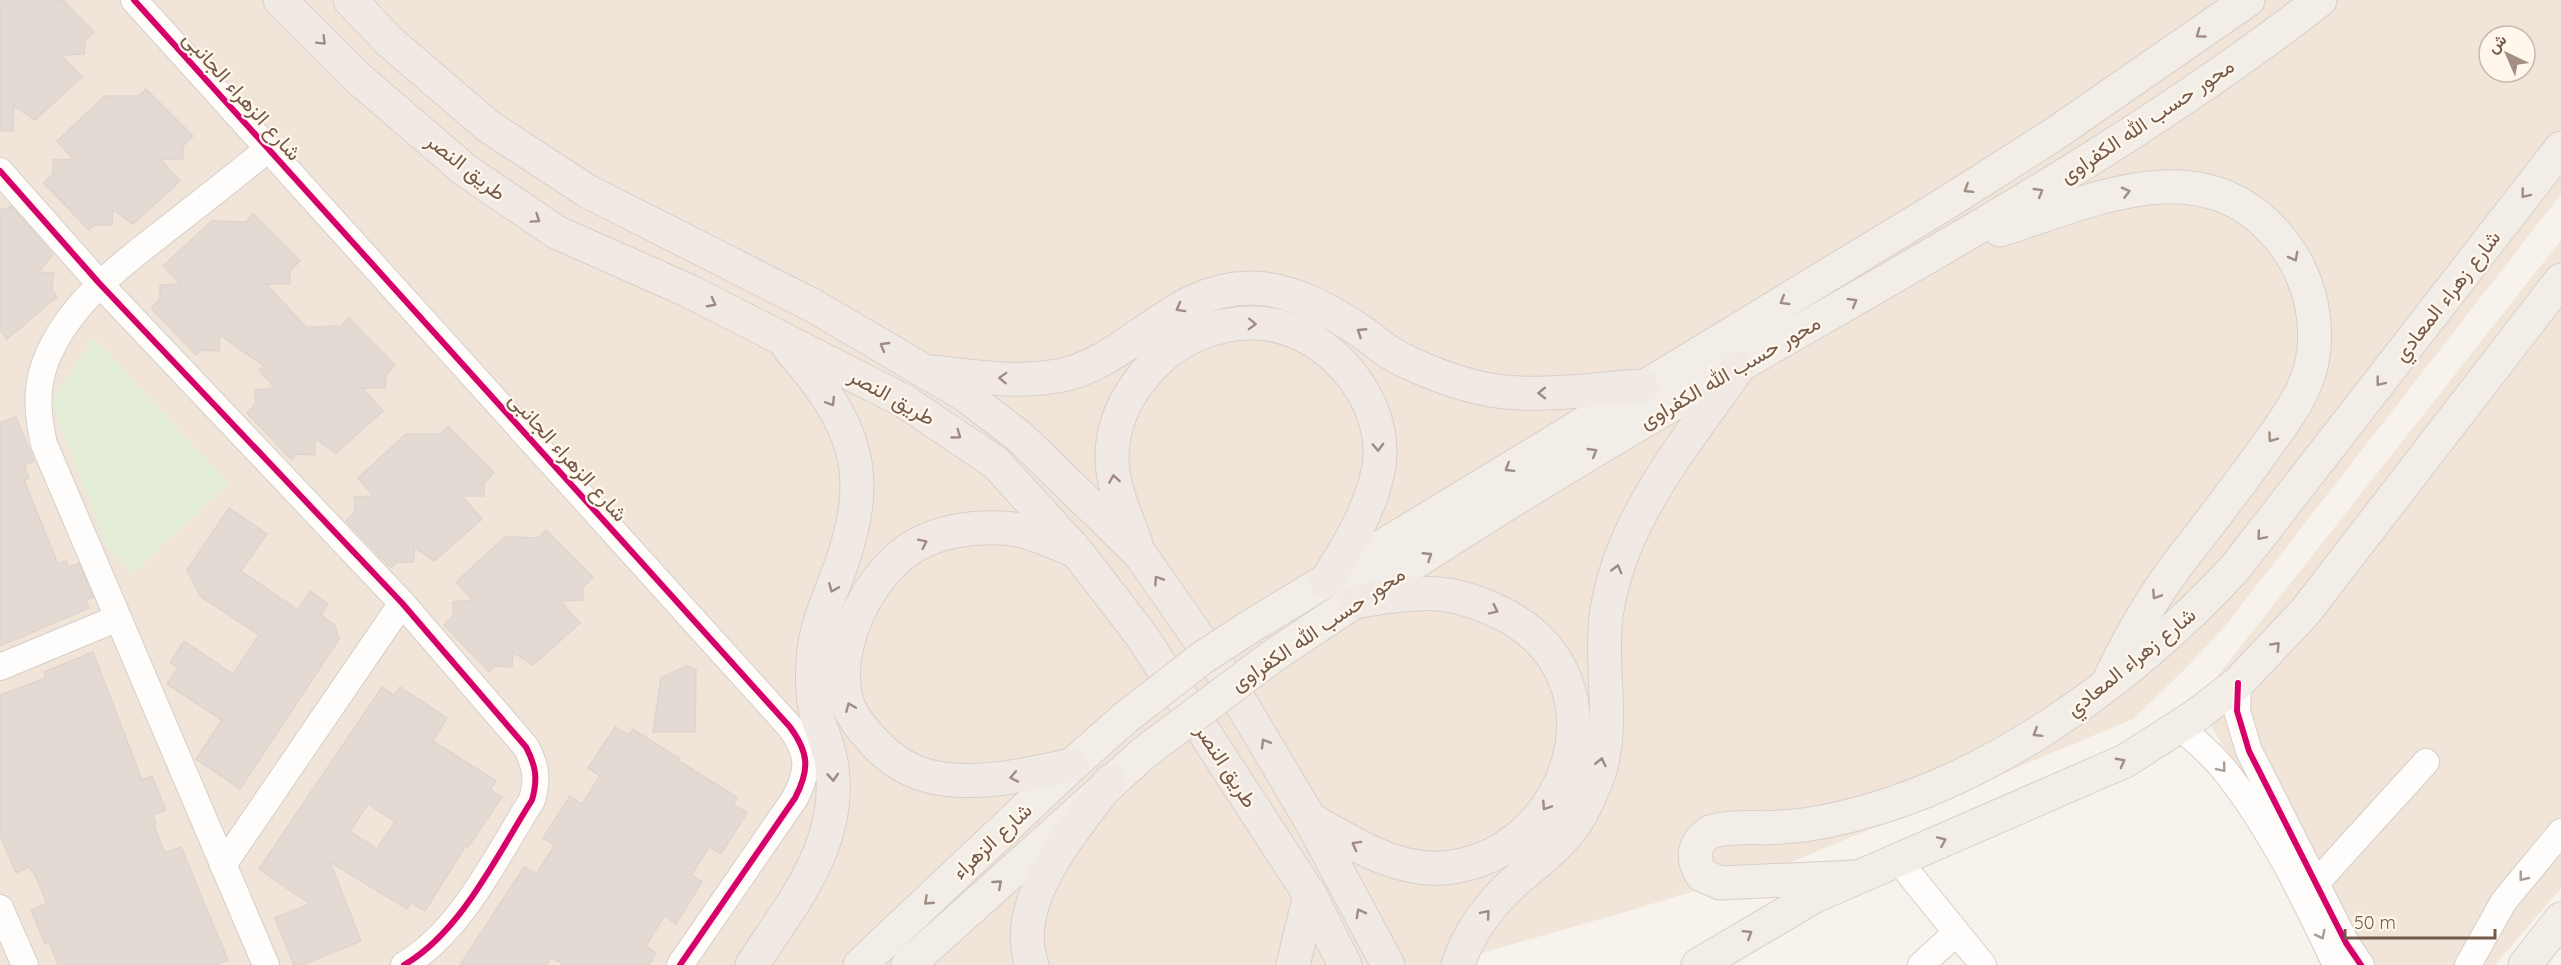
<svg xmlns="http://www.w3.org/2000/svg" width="2561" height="965" font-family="Quicksand,Vazirmatn,sans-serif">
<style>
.residential{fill:#f0e5d8;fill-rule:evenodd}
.green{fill:#e4eed6}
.building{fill:#e3dad3;stroke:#e0d5cd;stroke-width:1.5;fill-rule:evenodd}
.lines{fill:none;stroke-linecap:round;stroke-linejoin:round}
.minor-casing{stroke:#d6cec8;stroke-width:28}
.major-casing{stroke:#d8cfca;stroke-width:35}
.highway-casing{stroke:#d8cfca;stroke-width:35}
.minor{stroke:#fefdfc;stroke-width:26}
.major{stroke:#f2ede6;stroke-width:33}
.highway{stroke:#f1e9e4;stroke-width:33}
.major-bridge-casing{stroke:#d8cfca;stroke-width:35;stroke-linecap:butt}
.major-bridge{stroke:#f2ede6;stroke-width:33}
.cycleway-casing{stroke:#fff7ec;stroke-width:10}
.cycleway{stroke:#d6006c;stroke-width:6}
.oneway{stroke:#a18d81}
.oneway2{stroke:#a08b81}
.oneway3{stroke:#ac9b92}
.labels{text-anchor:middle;stroke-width:4.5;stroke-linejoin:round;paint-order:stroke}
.street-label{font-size:21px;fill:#75594b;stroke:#fff7ec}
</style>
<rect width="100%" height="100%" fill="#f7f2eb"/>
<g class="residential">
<path d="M0 0H2561V194L2225 626 2185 669 2133 719 1794 861 1618 914 1439 965H0ZM2489 36H2525V72H2489Z"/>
<polygon points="2561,240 2561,888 2495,965 2352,965 2197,702"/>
</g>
<polygon class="green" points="94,338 228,483 133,574 106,546 51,402"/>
<g class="building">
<polygon points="0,0 63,0 94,32 85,41 84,54 61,55 82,77 35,120 14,106 13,131 0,131"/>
<polygon points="146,89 193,136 183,146 183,159 160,159 180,181 133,224 113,210 112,225 95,225 89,230 44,183 53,174 53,160 73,159 57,141 105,96 139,96"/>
<polygon points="11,206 53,254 39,272 54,273 52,290 57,297 7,339 0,330 0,209 7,209"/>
<polygon points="253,214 300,261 290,271 290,284 266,284 306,327 341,326 349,318 395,365 386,375 385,388 362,388 383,411 336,453 315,439 315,455 297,454 292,460 247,413 256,404 255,390 275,388 259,370 264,366 220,335 219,351 202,350 196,355 151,308 160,299 160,285 181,284 163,266 212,221 246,222"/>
<polygon points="16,417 34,461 24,465 29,478 24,480 58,564 66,561 69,567 79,563 93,597 86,600 89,608 0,646 0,423"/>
<polygon points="448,426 494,473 484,483 484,496 462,496 482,519 434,561 414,547 414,562 397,562 391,568 346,521 355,512 354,497 374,496 358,478 406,434 440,434"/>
<polygon points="229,508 267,534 241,571 298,610 310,591 328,604 321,615 335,625 339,639 240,789 196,759 222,720 167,684 178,668 170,662 184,641 233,674 259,635 200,596 187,570"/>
<polygon points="546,530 593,577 583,587 583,600 560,601 580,623 533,665 513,652 512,667 495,666 489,672 444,625 453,616 453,602 473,600 456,582 505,537 539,538"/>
<polygon points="93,652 142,780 152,776 166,810 153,815 156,824 154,825 165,853 181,847 228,960 216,965 58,965 49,942 45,944 31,910 47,903 35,875 29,867 16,873 0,835 0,695 46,678 44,672"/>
<polygon points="686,666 696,669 695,732 653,732 661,678"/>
<path d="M382 687 394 695 400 687 447 718 433 741 496 781 490 790 502 797 468 847 466 845 425 911 411 902 407 909 330 862 361 941 302 965H294L275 918 310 904 259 869ZM368 804 395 822 377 849 350 831Z"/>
<polygon points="615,727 629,735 633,729 680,759 679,761 737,797 733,804 747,813 721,854 709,847 691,875 702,882 676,924 664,916 646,946 656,953 649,965 564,965 551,957 546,965 460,965 524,867 536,874 555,845 543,838 570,796 582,804 600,776 588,768"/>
</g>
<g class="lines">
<g class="minor-casing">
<g id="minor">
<path d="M134 0 790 727C809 753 810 769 795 798L680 965"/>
<path d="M0 171 99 283 402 603 526 747C536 766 538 779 532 800 497 855 462 931 404 965"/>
<polyline points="0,667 118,618"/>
<polyline points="2238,683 2237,711 2249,751 2346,943 2361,965"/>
<path d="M2180 727C2196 741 2213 755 2226 772 2271 829 2305 899 2336 965"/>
<polyline points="1898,860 1983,965"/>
<polyline points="223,865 402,603"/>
<polyline points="2317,882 2426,762"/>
<polyline points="0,908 25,965"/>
<path d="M266 965 44 444C38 417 35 390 45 363 68 303 122 264 171 226 203 201 236 175 268 149"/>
<polyline points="1921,965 1956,933"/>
<polyline points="2468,965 2504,901 2561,832"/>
</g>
</g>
<g class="major-casing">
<g id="major">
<path d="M2000 230C2090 202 2199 147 2275 233 2312 274 2327 337 2303 389 2291 415 2272 438 2256 461 2233 492 2211 522 2187 552 2157 590 2132 632 2111 676"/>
<polyline points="1248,628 1943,205 2053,135 2248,0"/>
<path d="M1273 656C1395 574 1519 494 1646 420 1874 285 2110 163 2320 0"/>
<path d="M1855 877 1720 883 1702 875C1691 858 1693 844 1710 832 1733 825 1758 829 1782 827 1800 826 1819 823 1836 819 1987 786 2131 680 2235 568L2561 148"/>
<polyline points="860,965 1072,765 1125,718"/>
<polyline points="908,965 1145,752"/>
<polyline points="1698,965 1815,896 2125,761 2194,717 2238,683 2305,612 2561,280"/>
<polyline points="2525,965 2561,919"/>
</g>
</g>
<g class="highway-casing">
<g id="highway">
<polyline points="280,0 358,78 465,170 556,232 689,291 904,401 996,463 1077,552 1141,635 1310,895 1345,965"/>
<polyline points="350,0 390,42 488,126 587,191 814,306 965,395 1020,437 1140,554 1225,676 1310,819 1388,965"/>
<path d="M935 372C974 377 1018 383 1057 376 1129 364 1172 286 1253 288 1294 289 1333 312 1365 334 1377 343 1389 354 1403 360 1438 377 1480 392 1520 393 1561 395 1602 388 1642 386"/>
<path d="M1136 544C1126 515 1112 488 1112 457 1112 425 1125 398 1145 374 1171 342 1210 323 1252 323 1322 322 1389 396 1379 466 1372 508 1348 546 1326 581"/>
<path d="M1072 765C1027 774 983 786 937 778 914 774 891 761 875 743 862 729 848 713 845 694 836 643 867 580 908 550 937 530 978 525 1013 529 1033 532 1054 542 1073 550"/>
<path d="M1310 819C1349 841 1394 871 1441 868 1569 860 1632 678 1501 613 1482 604 1461 596 1440 594 1411 592 1383 597 1354 602"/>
<path d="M752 965C791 905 842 845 832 768 830 748 821 731 816 712 812 696 812 678 813 662 814 629 828 601 839 571 875 472 856 425 789 348"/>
<path d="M1032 965C1009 901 1075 829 1110 781"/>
<polyline points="1293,965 1310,895"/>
<path d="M1458 965C1469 931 1492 901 1520 877 1546 855 1572 836 1586 804 1592 791 1599 777 1602 762 1613 716 1600 665 1606 617 1619 520 1684 446 1738 368"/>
</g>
</g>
<use href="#minor" class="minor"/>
<use href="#major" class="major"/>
<use href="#highway" class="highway"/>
<g class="major-bridge-casing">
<g id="major-bridge">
<polyline points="1125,718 1202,658 1248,628"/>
<polyline points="1145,752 1273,656"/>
</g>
</g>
<use href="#major-bridge" class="major-bridge"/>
<g class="cycleway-casing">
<g id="cycleway">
<path d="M134 0 790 727C809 753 810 769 795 798L680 965"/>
<path d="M0 171 99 283 402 603 526 747C536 766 538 779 532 800 497 855 462 931 404 965"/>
<polyline points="2238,683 2237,711 2249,751 2346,943 2361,965"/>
</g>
</g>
<use href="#cycleway" class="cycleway"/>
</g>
<defs><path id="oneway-chevron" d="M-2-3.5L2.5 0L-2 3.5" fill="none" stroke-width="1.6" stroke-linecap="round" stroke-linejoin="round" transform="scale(1.5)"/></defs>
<g class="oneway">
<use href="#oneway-chevron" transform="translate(2200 34) rotate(144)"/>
<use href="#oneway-chevron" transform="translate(1968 189) rotate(148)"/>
<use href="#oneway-chevron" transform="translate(2039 192) rotate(-31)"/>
<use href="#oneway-chevron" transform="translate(2126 192) rotate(-14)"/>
<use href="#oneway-chevron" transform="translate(2525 194) rotate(128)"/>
<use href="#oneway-chevron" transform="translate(2294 257) rotate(62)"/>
<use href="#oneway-chevron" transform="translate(1784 301) rotate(149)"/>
<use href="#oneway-chevron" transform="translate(1853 302) rotate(-30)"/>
<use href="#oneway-chevron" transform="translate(2380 382) rotate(128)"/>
<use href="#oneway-chevron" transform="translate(2272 438) rotate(126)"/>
<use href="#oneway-chevron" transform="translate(1593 452) rotate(-31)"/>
<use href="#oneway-chevron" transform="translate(1509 468) rotate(148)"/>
<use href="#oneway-chevron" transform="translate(2261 536) rotate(130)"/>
<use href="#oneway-chevron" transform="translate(1428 556) rotate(-33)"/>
<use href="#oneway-chevron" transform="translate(2156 595) rotate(123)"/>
<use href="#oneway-chevron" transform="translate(2276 646) rotate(-46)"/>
<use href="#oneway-chevron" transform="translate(2037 733) rotate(148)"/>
<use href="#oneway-chevron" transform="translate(2121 762) rotate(-28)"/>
<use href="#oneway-chevron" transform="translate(1942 841) rotate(-23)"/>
<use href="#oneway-chevron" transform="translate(998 884) rotate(-41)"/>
<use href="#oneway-chevron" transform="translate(928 901) rotate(137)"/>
<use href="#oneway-chevron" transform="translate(1748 934) rotate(-32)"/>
</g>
<g class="oneway2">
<use href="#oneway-chevron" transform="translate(322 41) rotate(45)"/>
<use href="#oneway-chevron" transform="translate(536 219) rotate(34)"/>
<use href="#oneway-chevron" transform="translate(712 303) rotate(28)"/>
<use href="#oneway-chevron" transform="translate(1180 308) rotate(151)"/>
<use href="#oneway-chevron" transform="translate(1252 324) rotate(2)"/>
<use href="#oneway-chevron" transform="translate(1361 332) rotate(-147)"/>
<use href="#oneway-chevron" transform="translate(884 346) rotate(-150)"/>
<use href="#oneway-chevron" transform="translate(1003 378) rotate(-178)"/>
<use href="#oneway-chevron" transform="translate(1542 393) rotate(179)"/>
<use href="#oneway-chevron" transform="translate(831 402) rotate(58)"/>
<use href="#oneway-chevron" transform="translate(957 435) rotate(36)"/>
<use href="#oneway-chevron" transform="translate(1378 447) rotate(88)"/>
<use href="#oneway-chevron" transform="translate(1114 479) rotate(-99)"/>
<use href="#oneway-chevron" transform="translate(923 543) rotate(-26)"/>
<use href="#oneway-chevron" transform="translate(1617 569) rotate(-75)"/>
<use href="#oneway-chevron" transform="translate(1158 580) rotate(-124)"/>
<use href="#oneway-chevron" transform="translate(833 588) rotate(112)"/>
<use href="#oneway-chevron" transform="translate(1494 610) rotate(26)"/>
<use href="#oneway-chevron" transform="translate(850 707) rotate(-113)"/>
<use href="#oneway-chevron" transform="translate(1265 743) rotate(-121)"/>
<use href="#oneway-chevron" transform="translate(1601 762) rotate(-77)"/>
<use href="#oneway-chevron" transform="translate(833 777) rotate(86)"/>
<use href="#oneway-chevron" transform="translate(1014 777) rotate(169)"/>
<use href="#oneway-chevron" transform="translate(1546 806) rotate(123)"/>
<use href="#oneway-chevron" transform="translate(1356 845) rotate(-151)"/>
<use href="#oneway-chevron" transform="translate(1360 913) rotate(-118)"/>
<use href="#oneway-chevron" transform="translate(1486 914) rotate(-50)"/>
</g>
<g class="oneway3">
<use href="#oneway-chevron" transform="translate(2222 768) rotate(50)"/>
<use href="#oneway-chevron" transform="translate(2523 877) rotate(129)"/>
<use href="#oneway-chevron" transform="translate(2321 935) rotate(63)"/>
</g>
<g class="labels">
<g class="street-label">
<text transform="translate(242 96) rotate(48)" y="7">شارع الزهراء الجانبى</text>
<text transform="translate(2147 121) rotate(-34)" y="7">محور حسب الله الكفراوى</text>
<text transform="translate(466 167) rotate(38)" y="7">طريق النصر</text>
<text transform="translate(2447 296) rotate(-52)" y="7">شارع زهراء المعادي</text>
<text transform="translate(1730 372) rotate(-30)" y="7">محور حسب الله الكفراوى</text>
<text transform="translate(892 397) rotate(29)" y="7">طريق النصر</text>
<text transform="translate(568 457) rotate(48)" y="7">شارع الزهراء الجانبى</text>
<text transform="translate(1318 629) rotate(-34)" y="7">محور حسب الله الكفراوى</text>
<text transform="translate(2131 662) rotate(-39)" y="7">شارع زهراء المعادي</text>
<text transform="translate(1226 766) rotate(57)" y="7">طريق النصر</text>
<text transform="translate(992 841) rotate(-43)" y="7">شارع الزهراء</text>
</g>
</g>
<g transform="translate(2507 54) rotate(316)"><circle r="28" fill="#fff7ec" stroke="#c8b8ac" stroke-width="1.5"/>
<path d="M0-4.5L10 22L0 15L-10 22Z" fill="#a28f83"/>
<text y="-9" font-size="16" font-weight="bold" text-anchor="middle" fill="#75594b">ش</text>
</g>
<path d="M2345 929v9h150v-9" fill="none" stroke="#75594b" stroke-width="3"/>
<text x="2354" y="929" font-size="18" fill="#75594b" stroke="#fff7ec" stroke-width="4.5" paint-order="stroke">50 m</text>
</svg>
